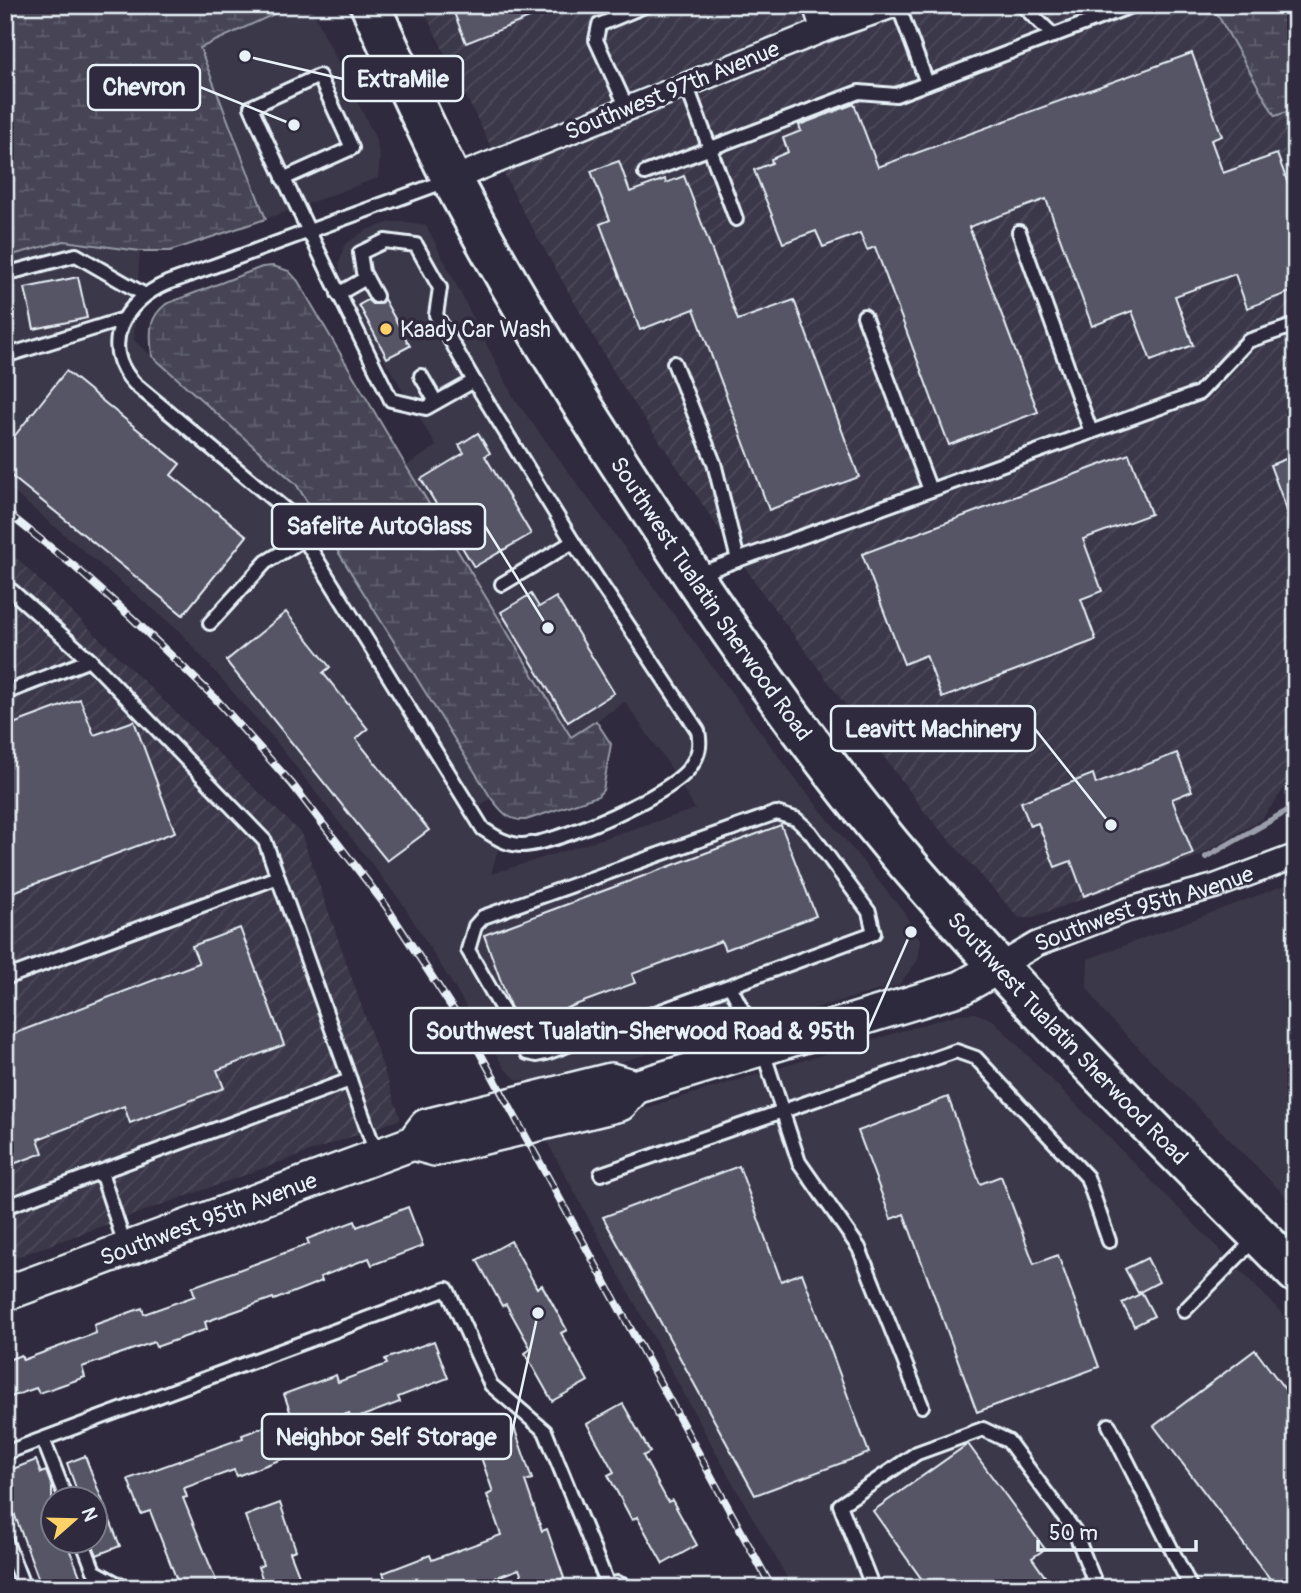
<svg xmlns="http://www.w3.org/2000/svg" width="1301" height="1593" font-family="Pangolin,sans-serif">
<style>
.built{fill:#3b3749}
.industrial{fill:url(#industrial-furrows)}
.wetland{fill:url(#wetland-marsh);stroke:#979aa6;stroke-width:2}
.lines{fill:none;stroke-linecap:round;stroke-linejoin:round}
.stream{stroke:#9c9fab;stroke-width:6}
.building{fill:#575565;stroke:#e8f1f8;stroke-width:2}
.lane-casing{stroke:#e8f1f8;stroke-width:18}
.street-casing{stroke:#e8f1f8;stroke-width:28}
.secondary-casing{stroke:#e8f1f8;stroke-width:38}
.highway-casing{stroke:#e8f1f8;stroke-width:44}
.lane{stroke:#2f2a3d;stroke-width:12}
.street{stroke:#2f2a3d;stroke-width:23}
.secondary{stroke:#2f2a3d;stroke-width:33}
.highway{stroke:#2f2a3d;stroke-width:38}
.rail-casing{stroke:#e8f1f8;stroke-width:8}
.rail{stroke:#2f2a3d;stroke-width:5;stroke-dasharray:16;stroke-linecap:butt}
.poi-dot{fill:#ffd166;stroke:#2f2a3d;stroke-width:2.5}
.labels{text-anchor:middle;stroke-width:7;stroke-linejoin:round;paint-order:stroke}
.street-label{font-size:23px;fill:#e8f1f8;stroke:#2f2a3d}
.poi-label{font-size:23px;fill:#e8f1f8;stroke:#2f2a3d;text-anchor:start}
.leader{fill:none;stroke:#e8f1f8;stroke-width:2.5}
.callout-dot{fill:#e8f1f8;stroke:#2f2a3d;stroke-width:2.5}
.callout{fill:#2f2a3d;stroke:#e8f1f8;stroke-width:2.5}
.callout-label{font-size:24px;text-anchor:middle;font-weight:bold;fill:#e8f1f8}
</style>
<defs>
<pattern id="industrial-furrows" width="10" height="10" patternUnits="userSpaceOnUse" patternTransform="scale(1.75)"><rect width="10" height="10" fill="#3b3749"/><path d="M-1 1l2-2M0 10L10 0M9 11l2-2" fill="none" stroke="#4e4b5b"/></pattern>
<pattern id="wetland-marsh" width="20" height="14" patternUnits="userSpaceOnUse" patternTransform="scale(1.75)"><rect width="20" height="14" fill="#464455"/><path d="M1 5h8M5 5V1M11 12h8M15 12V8" fill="none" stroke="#615f6e"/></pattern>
</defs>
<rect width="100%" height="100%" fill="#2f2a3d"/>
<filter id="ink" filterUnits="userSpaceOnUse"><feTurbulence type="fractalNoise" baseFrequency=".0143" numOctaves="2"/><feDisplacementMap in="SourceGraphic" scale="14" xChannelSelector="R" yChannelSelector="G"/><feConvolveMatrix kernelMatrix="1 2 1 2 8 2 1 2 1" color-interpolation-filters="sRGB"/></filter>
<g filter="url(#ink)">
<g class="built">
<polygon points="294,5 310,5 375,137 380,157 378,178 266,219 200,48"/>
<polygon points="391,222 408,222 426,225 514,398 794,777 903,911 921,941 918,960 899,985 544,1083 517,1080 505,1069 402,903 274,739 179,631 5,485 5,257 64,241 140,251 134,340 296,484 491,798 477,808 489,822 504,829 491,874 695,809 668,764 625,702 571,738 406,466 436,446 343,291 339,264 344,245 366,230"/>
<polygon points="1296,881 1296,1207 1104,1013 1087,987 1088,959"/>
<polygon points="975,1013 993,1020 1296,1327 1296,1588 793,1588 727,1473 545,1138 958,1014"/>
</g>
<g class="industrial">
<polygon points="421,5 1212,5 1275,116 1296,109 1296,782 1287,785 1262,819 1199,856 1031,918 1019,918 927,815 761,591 619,381 521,208"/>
<polygon points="5,547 301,833 401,1119 5,1261"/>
</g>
<g class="wetland">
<polygon points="8,5 294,5 200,48 266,219 170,251 140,251 64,241 5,257 5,7"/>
<polygon points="1212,5 1296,5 1296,109 1275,116"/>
<path d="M273 266 289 271 298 281 406 466 571 737 596 721 611 744 603 790 598 796 526 820C508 821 502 812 491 798L296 484 152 356C150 333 147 319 166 304L262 267Z"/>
</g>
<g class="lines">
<polyline class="stream" points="1206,857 1296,806"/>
</g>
<g class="building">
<polygon points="451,5 559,5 560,6 466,43"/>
<polygon points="1192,53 1222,136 1211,140 1223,173 1277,154 1296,205 1296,290 1247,308 1235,274 1175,296 1193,345 1151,361 1132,311 1092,326 1046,199 969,227 1038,412 949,445 875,247 867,250 860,233 823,247 816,231 783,243 754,170 772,163 771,159 788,152 783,138 801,131 799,125 854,104 878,167"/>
<polygon points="619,161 630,192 665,179 666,183 684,176 738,320 794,300 859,477 769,510 694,309 640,330 600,224 610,220 591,171"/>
<polygon points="78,277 87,318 34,329 25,288"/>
<polygon points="384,299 410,346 387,358 359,305 368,300 372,304 380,304"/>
<polygon points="66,371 180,464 171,475 247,536 183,615 5,471 5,448"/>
<polygon points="478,433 490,453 485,456 531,534 474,567 421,479 464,453 459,445"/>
<polygon points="1129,454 1151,514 1083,539 1102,591 1081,599 1096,640 942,698 926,655 904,664 862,554"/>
<polygon points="1296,455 1296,529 1294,529 1270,465"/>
<polygon points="531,594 539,607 556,597 614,693 568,722 501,612"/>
<polygon points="286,612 330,667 323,673 368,729 356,739 429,830 387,861 226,661"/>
<polygon points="80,699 94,735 134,721 175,832 5,895 5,727"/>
<polygon points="1177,753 1192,791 1172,799 1193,854 1084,896 1071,861 1055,867 1038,823 1030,826 1021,802 1093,774 1096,784"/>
<polygon points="781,825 816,916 725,950 721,941 632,974 635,983 521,1025 510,1006 484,935"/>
<polygon points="240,928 284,1045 217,1070 224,1088 130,1123 124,1106 38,1139 43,1153 5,1167 5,1037 199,963 192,946"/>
<polygon points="948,1097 980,1184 1001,1176 1034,1264 1058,1255 1099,1367 977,1412 904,1214 891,1219 858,1131"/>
<polygon points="739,1166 781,1281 802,1273 869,1453 755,1495 603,1217"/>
<polygon points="408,1207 423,1246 372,1265 369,1258 320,1277 322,1281 274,1300 273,1298 205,1322 207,1329 156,1347 154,1342 82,1367 85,1377 39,1393 36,1388 5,1399 5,1361 21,1355 23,1360 96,1333 94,1325 142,1308 144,1314 195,1296 192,1287 309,1244 307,1239 355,1221 357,1227"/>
<polygon points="511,1241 537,1288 542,1285 567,1330 561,1333 588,1381 552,1401 525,1353 531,1349 506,1304 502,1306 477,1260"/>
<polygon points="1147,1258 1159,1282 1138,1293 1125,1269"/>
<polygon points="1142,1293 1154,1316 1134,1326 1122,1303"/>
<polygon points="434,1341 448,1378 398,1397 400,1402 352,1420 349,1413 278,1440 285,1458 237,1476 234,1470 184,1488 187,1497 183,1498 219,1588 180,1588 150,1511 141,1514 128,1479 243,1438 242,1435 292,1417 284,1394 336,1375 338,1382 387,1364 385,1359"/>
<polygon points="1255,1350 1296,1404 1296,1588 1277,1588 1154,1426"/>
<polygon points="623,1404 650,1452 643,1456 668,1502 672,1500 697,1545 663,1564 637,1517 632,1520 608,1475 614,1472 587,1424"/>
<polygon points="514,1427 532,1479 525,1481 542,1531 547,1529 564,1578 537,1588 526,1588 519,1569 467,1588 389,1588 383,1573 430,1555 432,1560 501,1535 487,1495 493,1492 475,1440"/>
<polygon points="968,1444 1045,1549 1032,1558 1053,1588 928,1588 873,1511"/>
<polygon points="85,1456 120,1546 97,1555 94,1548 94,1499 80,1499 67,1463"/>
<polygon points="36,1460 41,1473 46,1471 52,1487 52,1541 66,1541 82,1581 65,1588 42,1588 5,1489 5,1472"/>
<polygon points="280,1503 296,1550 290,1552 304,1588 266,1588 258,1567 263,1565 245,1516"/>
</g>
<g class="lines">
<g class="lane-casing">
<g id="lane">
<polyline points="898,5 927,83"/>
<polyline points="1022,5 1054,36"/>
<polyline points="686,84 736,219"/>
<polyline points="627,108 596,40 599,25 647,5"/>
<polyline points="645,173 859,92 896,95 1134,5"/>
<path d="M283 179 352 148 319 76 251 107C295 206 343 302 391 400L426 408 474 381 573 542 698 731C701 745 699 754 691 766 673 795 556 844 522 845 507 845 495 837 483 829L287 511 135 384C98 346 124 301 167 283L449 180"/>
<polyline points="1019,232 1091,432"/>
<polyline points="5,274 76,255 145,295"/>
<polyline points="338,294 366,278"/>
<polyline points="376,296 363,272 360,253 385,241 416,245 440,288 436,315 474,381"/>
<polyline points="864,316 930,490"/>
<polyline points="5,356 124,319"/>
<polyline points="674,363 714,463 738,560"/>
<polyline points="421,376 436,402"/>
<polyline points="696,575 1199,393 1248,341 1296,325"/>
<polyline points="502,584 573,542"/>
<polyline points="5,589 12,591 90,660"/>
<polyline points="210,623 266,562 304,539"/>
<polyline points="5,693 90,660 265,841 377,1156"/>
<polygon points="776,813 796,819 810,832 869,912 874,933 546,1053 537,1055 527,1053 468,950 475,926 483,917"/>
<polyline points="5,978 278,877"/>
<polyline points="730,986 762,1048 799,1162 859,1248 922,1406"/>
<polyline points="101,1172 126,1248"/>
<polyline points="601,1174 956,1051 976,1058 1087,1177 1109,1241"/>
<polyline points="5,1207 350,1080"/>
<polyline points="1184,1311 1256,1238"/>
<polyline points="1109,1425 1191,1588"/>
<polyline points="43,1439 66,1498"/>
<polyline points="5,1453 447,1289 491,1385 545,1431 607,1583"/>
<polyline points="5,1539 24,1588"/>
<polyline points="82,1540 94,1571 125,1588"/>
<polyline points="595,1588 617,1583 630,1588"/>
<polyline points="873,1588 840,1505 917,1453 983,1429 1008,1441 1074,1530 1097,1588"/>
</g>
</g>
<g class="street-casing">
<g id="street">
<polyline points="815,5 823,30"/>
<polyline points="452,179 823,30 895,5"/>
<path id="s1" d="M998 967 1037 944 1127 910 1216 886 1296 856"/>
</g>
</g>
<g class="secondary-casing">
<g id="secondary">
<polyline points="413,1143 435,1149 620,1104 635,1087"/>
<path id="s2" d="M5 1294 413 1143 426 1126 611 1080 635 1087 961 988 998 967"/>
</g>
</g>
<g class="highway-casing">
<g id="highway">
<path id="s3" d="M370 5C396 63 422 121 451 178 516 302 591 422 668 538 737 644 811 748 892 846 1019 996 1157 1134 1296 1273"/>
</g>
</g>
<use href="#lane" class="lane"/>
<use href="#street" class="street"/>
<use href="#secondary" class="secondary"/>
<use href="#highway" class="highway"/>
<g class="rail-casing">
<polyline id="rail" points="5,511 75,567 131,617 214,697 292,784 386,906 473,1040 772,1588"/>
</g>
<use href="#rail" class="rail"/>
</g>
</g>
<circle class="poi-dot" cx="386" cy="329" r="7"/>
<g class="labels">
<g class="street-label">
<text transform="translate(672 90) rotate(-22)" y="8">Southwest 97th Avenue</text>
<text dy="8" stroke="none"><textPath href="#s3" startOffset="686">Southwest Tualatin Sherwood Road</textPath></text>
<text dy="8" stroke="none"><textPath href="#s1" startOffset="158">Southwest 95th Avenue</textPath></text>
<text dy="8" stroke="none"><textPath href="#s3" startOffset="1253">Southwest Tualatin Sherwood Road</textPath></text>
<text dy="8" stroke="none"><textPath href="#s2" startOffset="217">Southwest 95th Avenue</textPath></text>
</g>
<g class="poi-label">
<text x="400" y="337">Kaady Car Wash</text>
</g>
</g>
<path class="leader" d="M245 56L343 79M294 125L200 87M548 628L485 526M1111 825L1035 729M911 932L868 1030M538 1313L511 1437"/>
<g class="callout-dot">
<circle cx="245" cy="56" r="7"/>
<circle cx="294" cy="125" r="7"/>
<circle cx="548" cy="628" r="7"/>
<circle cx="1111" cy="825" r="7"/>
<circle cx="911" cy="932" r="7"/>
<circle cx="538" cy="1313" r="7"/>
</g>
<g class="callout">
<rect x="343" y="56" width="120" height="45" rx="7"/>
<rect x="88" y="65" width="112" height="45" rx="7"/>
<rect x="272" y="504" width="213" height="45" rx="7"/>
<rect x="831" y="706" width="204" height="45" rx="7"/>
<rect x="411" y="1008" width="457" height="45" rx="7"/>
<rect x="262" y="1414" width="249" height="45" rx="7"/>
</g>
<g class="callout-label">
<text x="403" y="87">ExtraMile</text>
<text x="144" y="95">Chevron</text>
<text x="379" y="534">Safelite AutoGlass</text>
<text x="933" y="737">Leavitt Machinery</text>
<text x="640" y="1039">Southwest Tualatin-Sherwood Road &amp; 95th</text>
<text x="386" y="1445">Neighbor Self Storage</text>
</g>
<rect width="1301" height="1593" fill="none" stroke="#2f2a3d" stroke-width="28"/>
<rect x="14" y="14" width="1273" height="1565" fill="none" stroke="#e8f1f8" stroke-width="2.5" filter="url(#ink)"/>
<g transform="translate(74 1520) rotate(70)"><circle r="33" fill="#2f2a3d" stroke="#797a88" stroke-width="2"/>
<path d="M0-5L12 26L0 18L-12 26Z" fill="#ffd166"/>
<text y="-10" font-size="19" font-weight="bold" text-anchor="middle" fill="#e8f1f8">N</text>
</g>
<path d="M1038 1540v10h158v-10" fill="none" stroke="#e8f1f8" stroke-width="3.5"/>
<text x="1049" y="1540" font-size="21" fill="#e8f1f8" stroke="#2f2a3d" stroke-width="5" paint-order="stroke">50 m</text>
</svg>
